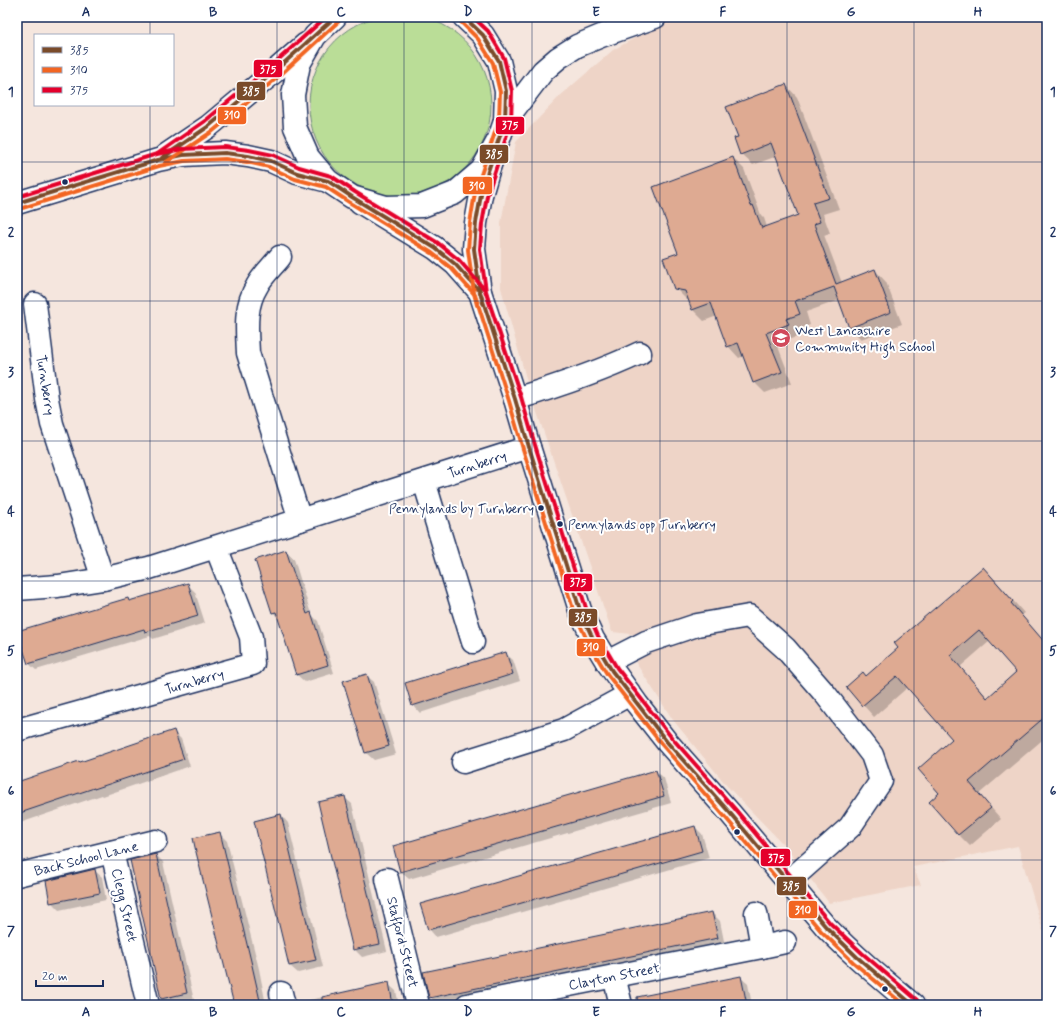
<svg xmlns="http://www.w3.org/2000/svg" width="1064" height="1022" font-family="Mynerve,sans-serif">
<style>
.built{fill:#eed4c7}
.green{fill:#badd97;stroke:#6a867a}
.shadow{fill:#0003;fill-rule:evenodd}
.building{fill:#deaa92;stroke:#1b2f5e;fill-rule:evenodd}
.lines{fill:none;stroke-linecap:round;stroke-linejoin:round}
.minor-casing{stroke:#1b2f5e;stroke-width:25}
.major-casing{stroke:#1b2f5e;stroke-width:25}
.minor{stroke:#fff;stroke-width:22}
.major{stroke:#fff;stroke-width:22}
.bus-1-casing{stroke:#fff;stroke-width:7}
.bus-2-casing{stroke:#fff;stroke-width:7}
.bus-3-casing{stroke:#fff;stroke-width:7}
.bus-1{stroke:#7a4b2a;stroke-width:4}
.bus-2{stroke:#f26522;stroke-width:4}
.bus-3{stroke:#e4002b;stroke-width:4}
.grid{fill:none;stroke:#1b2f5e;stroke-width:1;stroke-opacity:0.55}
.bus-dot{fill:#1b2f5e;stroke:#fff;stroke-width:1.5}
.labels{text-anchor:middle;stroke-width:4;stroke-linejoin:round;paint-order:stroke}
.bus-label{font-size:13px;fill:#1b2f5e;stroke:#fff;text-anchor:end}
.poi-label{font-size:14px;fill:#1b2f5e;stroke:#fff;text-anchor:start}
.street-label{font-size:14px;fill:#1b2f5e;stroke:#fff}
.line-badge{stroke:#fff;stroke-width:1.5}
.badge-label{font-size:11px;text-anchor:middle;font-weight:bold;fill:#fff}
.neatline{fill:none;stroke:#1b2f5e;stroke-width:1.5}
.grid-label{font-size:13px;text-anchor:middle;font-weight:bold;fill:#1b2f5e}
</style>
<rect width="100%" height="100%" fill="#f5e6de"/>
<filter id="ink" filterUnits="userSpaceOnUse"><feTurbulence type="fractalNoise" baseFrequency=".025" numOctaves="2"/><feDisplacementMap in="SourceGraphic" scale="8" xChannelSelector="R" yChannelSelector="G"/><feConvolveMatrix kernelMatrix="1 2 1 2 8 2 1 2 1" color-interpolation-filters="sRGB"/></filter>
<g filter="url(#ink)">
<polygon class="built" points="673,17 1047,17 1047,929 1043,931 1018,846 913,867 921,885 829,903 784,845 728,787 673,720 636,663 641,635 612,632 529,389 501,288 501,223 516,142 560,96 613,50"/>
<circle class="green" cx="400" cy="105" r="91"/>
<g class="shadow">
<polygon points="786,85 797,97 839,209 823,214 830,233 824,235 842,283 875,270 886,282 902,324 861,339 850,328 840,300 806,312 810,325 797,330 799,336 777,344 792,383 765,393 754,382 744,356 739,358 728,346 717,316 704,321 693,310 690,300 687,300 675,288 679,253 733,158 744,169 761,215 764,218 767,227 799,215 777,156 753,165 741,154 739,138"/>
<polygon points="286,551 294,559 311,614 318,621 334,673 305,682 297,675 279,619 273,612"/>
<path d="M983 568 994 579 1024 613 1021 615 1047 645V736L979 794 1001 819 970 846 959 835 930 802 940 793 954 739 908 687 874 717 847 687 867 677 900 648ZM990 641 1018 672 988 698 960 667Z"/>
<polygon points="187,584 195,592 205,623 153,639 150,636 36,670 28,663 128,599 130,602"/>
<polygon points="505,653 513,660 520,681 420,713 413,705"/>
<polygon points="366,675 374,682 396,754 374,760 366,753 345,681"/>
<polygon points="173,731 181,739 190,766 103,796 102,795 17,824 17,783"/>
<polygon points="656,771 664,778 671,803 409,879 401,872"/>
<polygon points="344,797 352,804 387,951 362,957 354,949"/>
<polygon points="281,815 288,823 323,967 298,973 290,966 255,821"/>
<polygon points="695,827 702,834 709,858 436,937 429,929"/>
<polygon points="219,833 227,841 259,969 266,1005 235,1005"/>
<polygon points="156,855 163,862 195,1005 163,1005 131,861"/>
<polygon points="94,870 102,877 106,900 59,910 51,902"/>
<polygon points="712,913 720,921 725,946 438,1005 430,997"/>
<polygon points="740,977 748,984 752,1005 637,1005 636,998"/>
<polygon points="388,984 396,991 399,1005 300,1005 299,1002"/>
</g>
<g class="building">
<polygon points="786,84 829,198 813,203 820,222 814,224 836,284 875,269 891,312 849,328 834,287 795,301 800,314 786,319 789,324 766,333 782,372 753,383 738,343 727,347 711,303 692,310 685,291 674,289 663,258 678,253 653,187 733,157 751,206 753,205 762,228 798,215 771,143 740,155 734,138 738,137 726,107"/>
<polygon points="286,550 307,614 311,612 328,665 296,675 276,612 272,613 255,560"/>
<path d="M983 567 1013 601 1011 603 1047 645V715L969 782 991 808 958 835 929 802 939 793 918 769 952 739 897 676 862 706 846 687 863 672 866 676 898 648 894 643ZM979 630 1016 672 987 698 950 655Z"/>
<polygon points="188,583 198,616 145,632 144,629 28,664 17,631 128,598 129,601"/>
<polygon points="506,652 513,674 412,706 405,683"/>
<polygon points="367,674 389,746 365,753 343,681"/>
<polygon points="174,730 184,759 94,789 94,788 17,814 17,782 79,761 80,762"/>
<polygon points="656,770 664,796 400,872 393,846"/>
<polygon points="345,796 380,944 353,950 318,802"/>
<polygon points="281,814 316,960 289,966 254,821"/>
<polygon points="695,826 702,851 428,930 420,904"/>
<polygon points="220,832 251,961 261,1005 234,1005 196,852 193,838"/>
<polygon points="156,854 187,993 161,999 130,860"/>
<polygon points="95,869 100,893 50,903 46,881"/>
<polygon points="712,912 718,938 429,998 423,972"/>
<polygon points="741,976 747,1005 638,1005 637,997"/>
<polygon points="389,982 393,1005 322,1005 322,997"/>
</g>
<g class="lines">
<g class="minor-casing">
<g id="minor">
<path d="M494 153 488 171 481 195 476 223 474 249 480 292 515 399 529 447 580 610 593 639 607 662 637 704 667 742 730 813 826 927C853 955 883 980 913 1005"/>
<polyline points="360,202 435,248 455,264 480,292"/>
<path d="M280 257C273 266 262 276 257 286 244 307 247 330 248 353L300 520"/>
<polyline points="35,304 47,399 52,424 103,579"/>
<path d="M515 399C558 386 600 372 640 353"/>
<polyline points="424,481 473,642"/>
<polyline points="17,589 58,586 103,579 149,568 529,447"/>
<polyline points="607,662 646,642 697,625 749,616 785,648 826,695 872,755 881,781 850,827 788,882"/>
<polyline points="17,730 253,664 251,637 216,547"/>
<polyline points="463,762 564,730 630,694"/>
<polyline points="112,852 148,1005"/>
<polyline points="17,875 156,841"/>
<polyline points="387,879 418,1005"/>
<polyline points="756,913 762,947"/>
<polyline points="614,976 621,1005"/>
<polyline points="281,993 284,1005"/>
<polyline points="467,1005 762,947 785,942"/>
</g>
</g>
<g class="major-casing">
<g id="major">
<polyline points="335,17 315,36 299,64 293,95 295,127 308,157 328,181 352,197 386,207 422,206 455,193 482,170 499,139 505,121 506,91 499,61 483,35 464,17"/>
<polyline points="505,121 543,71 558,58 577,46 601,36 655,17"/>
<polyline points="166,155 209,126 274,72 306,44"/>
<polyline points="17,203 158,160 183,155 203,154 225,153 248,156 271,161 297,173 328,181"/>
</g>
</g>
<use href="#minor" class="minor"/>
<use href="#major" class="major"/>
<g class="bus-1-casing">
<g id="bus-1">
<polyline points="464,17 483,35 499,61 506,91 505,121 488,171 481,195 476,223 474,249 480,292 483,303"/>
<polyline points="162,158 209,126 274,72 335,17"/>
<polyline points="17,203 158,160 183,155 225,153 248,156 271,161 297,173 328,181 352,197 435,248 455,264 480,292 515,399 529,447 580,610 593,639 612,671 667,742 730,813 826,927 857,957 913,1005"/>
</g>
</g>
<g class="bus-2-casing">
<g id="bus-2">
<polyline points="460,21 478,39 493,63 500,92 499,120 475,193 470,223 468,250 474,293 477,305"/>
<polyline points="165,163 213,131 278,77 339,21"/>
<polyline points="19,209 159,166 184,161 225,159 247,162 269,167 295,179 326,187 349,202 432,253 451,268 475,295 509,401 523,449 574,612 588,642 607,674 663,746 725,817 821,931 853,962 904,1005"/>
</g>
</g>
<g class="bus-3-casing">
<g id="bus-3">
<polyline points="473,17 488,31 504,58 512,91 511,122 487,196 482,224 480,249 486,291 489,301"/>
<polyline points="159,153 205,121 270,67 326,17"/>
<polyline points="17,197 157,154 182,149 225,147 249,150 273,155 299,167 331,176 355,192 438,243 459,260 485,290 521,397 535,445 586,608 598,636 617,668 672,738 735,809 830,923 862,953 917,1000"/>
</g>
</g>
<use href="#bus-1" class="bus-1"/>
<use href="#bus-2" class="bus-2"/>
<use href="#bus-3" class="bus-3"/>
</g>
</g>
<path class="grid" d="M150 17V35M277 17V1005M404 17V1005M532 17V1005M660 17V1005M787 17V1005M914 17V1005M150 105V1005M17 162H1047M17 301H1047M17 441H1047M17 581H1047M17 721H1047M17 860H1047"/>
<defs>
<g id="school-disc" transform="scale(1)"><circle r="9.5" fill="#d1495b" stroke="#fff"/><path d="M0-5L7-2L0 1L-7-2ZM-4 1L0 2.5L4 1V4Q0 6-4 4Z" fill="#fff"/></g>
</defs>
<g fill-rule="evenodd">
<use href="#school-disc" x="781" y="338"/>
</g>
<g class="bus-dot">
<circle cx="65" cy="182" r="3.5"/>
<circle cx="541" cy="508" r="3.5"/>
<circle cx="560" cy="524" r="3.5"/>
<circle cx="737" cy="832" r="3.5"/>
<circle cx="885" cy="989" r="3.5"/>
</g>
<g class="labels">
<g class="bus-label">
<text x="534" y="513">Pennylands by Turnberry</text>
<text x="568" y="529" text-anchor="start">Pennylands opp Turnberry</text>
</g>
<g class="poi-label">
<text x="795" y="335">West Lancashire<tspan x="795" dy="16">Community High School</tspan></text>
</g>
<g class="street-label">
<text transform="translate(46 385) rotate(81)" y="5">Turnberry</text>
<text transform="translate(477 464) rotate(-18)" y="5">Turnberry</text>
<text transform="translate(194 681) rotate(-16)" y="5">Turnberry</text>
<text transform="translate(86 858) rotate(-14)" y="5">Back School Lane</text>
<text transform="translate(125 905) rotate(77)" y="5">Clegg Street</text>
<text transform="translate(403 942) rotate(76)" y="5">Stafford Street</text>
<text transform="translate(614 976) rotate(-11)" y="5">Clayton Street</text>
</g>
</g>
<g class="line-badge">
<rect x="253" y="59" width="30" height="19" rx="4" fill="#e4002b"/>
<rect x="236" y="81" width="30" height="20" rx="4" fill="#7a4b2a"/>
<rect x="217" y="106" width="30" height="19" rx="4" fill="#f26522"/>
<rect x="495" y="116" width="30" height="19" rx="4" fill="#e4002b"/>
<rect x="479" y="144" width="30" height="20" rx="4" fill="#7a4b2a"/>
<rect x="462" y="176" width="31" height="19" rx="4" fill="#f26522"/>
<rect x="563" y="573" width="30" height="19" rx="4" fill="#e4002b"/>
<rect x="568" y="608" width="30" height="19" rx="4" fill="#7a4b2a"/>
<rect x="576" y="638" width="30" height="19" rx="4" fill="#f26522"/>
<rect x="760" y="848" width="31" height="19" rx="4" fill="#e4002b"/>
<rect x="776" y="876" width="31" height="20" rx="4" fill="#7a4b2a"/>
<rect x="788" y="900" width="30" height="19" rx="4" fill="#f26522"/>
</g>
<g class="badge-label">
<text x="268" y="73">375</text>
<text x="251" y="95">385</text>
<text x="232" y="119">310</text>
<text x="510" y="129">375</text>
<text x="494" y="158">385</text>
<text x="477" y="190">310</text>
<text x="578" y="586">375</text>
<text x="583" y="621">385</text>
<text x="591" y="651">310</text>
<text x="776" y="862">375</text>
<text x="791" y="890">385</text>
<text x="803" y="914">310</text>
</g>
<rect width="1064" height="1022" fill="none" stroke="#fff" stroke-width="44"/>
<rect x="34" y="34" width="140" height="72" fill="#ffffff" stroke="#a4acbf"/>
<rect x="42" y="47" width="20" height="6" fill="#7a4b2a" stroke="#a4acbf"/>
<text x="70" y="54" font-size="12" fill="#1b2f5e">385</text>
<rect x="42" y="67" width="20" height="6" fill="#f26522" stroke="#a4acbf"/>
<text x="70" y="74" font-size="12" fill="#1b2f5e">310</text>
<rect x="42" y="87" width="20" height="6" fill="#e4002b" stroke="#a4acbf"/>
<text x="70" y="94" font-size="12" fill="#1b2f5e">375</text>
<path d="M36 980v6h67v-6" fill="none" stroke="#1b2f5e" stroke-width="2"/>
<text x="42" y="980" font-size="12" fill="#1b2f5e" stroke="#ffffff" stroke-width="3" paint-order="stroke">20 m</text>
<rect x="22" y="22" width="1020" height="978" class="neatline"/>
<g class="grid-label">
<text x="86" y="16">A</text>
<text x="213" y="16">B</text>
<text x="341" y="16">C</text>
<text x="468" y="16">D</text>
<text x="596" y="16">E</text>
<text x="723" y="16">F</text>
<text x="851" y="16">G</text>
<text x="978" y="16">H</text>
<text x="11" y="96">1</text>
<text x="1053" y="96">1</text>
<text x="11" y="236">2</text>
<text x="1053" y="236">2</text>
<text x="11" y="376">3</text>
<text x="1053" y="376">3</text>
<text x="11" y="516">4</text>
<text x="1053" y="516">4</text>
<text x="11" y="655">5</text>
<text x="1053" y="655">5</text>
<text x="11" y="795">6</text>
<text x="1053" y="795">6</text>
<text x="11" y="935">7</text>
<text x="1053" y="935">7</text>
<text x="86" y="1016">A</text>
<text x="213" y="1016">B</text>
<text x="341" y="1016">C</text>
<text x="468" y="1016">D</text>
<text x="596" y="1016">E</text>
<text x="723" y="1016">F</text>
<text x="851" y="1016">G</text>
<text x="978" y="1016">H</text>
</g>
</svg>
